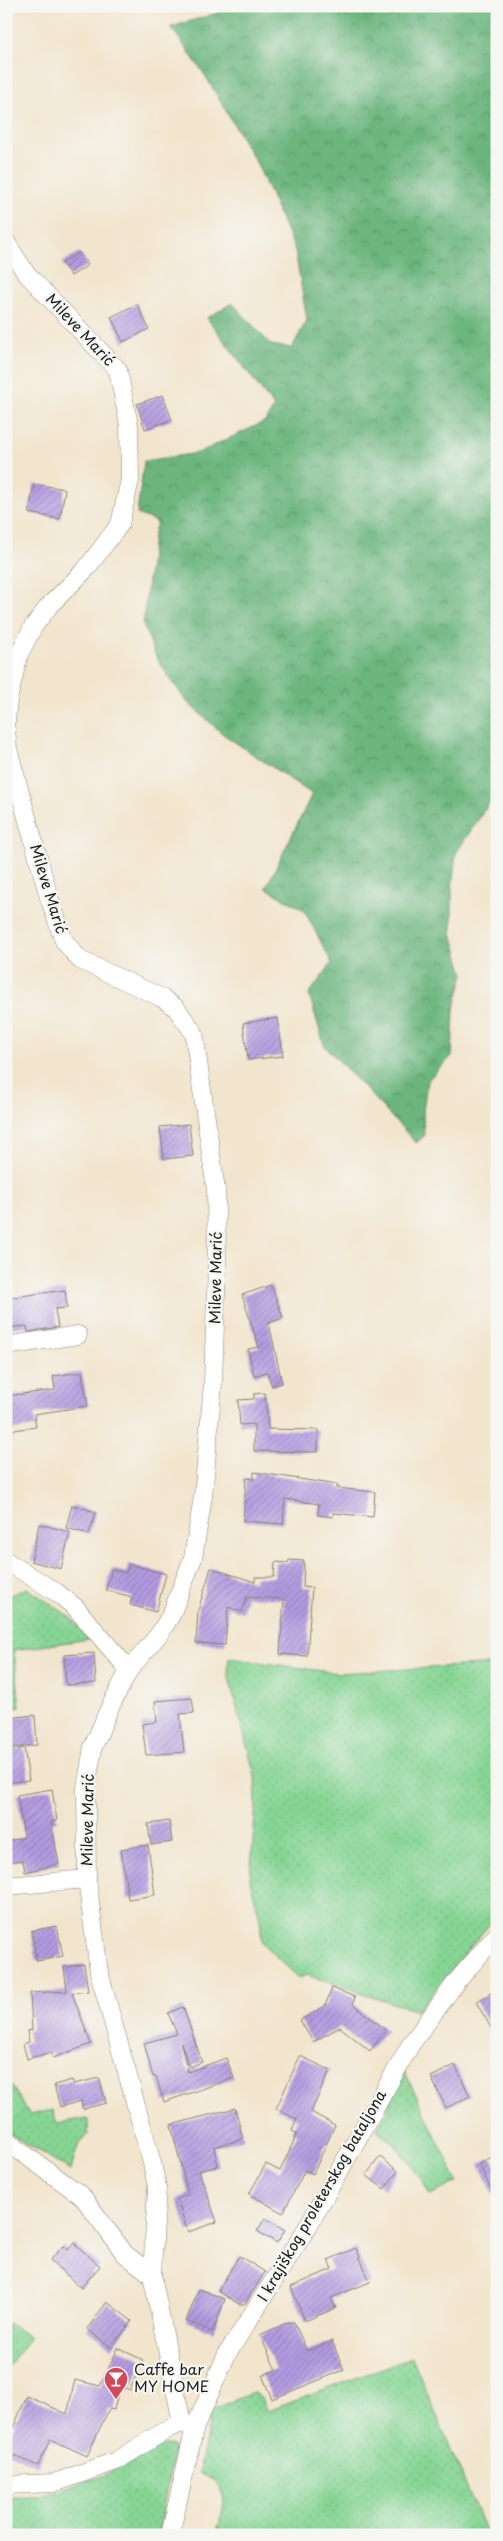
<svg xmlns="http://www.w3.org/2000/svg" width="503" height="2541" font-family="'Playpen Sans',sans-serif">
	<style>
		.grass { fill: url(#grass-dots); stroke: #517858 }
		.forest { fill: url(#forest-crowns); stroke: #44694d }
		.building { fill: url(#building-hatch) }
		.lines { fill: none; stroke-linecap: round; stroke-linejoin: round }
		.street-casing { stroke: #878075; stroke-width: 19 }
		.street { stroke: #fff; stroke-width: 18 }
		.labels { text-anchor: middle; stroke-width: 4.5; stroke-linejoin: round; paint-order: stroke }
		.street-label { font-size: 15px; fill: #1c1c1c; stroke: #f6f6f2 }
		.poi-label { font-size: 15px; fill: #1c1c1c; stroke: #f6f6f2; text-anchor: start }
	</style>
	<defs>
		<pattern id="grass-dots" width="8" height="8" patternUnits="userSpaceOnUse" patternTransform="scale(1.25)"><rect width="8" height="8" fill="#86d594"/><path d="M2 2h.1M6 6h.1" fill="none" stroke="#73b67f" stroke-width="1.8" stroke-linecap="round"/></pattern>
		<pattern id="forest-crowns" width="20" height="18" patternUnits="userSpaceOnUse" patternTransform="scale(1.25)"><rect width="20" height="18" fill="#6cb67e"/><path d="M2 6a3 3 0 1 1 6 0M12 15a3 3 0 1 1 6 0" fill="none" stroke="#589366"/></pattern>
		<pattern id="building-hatch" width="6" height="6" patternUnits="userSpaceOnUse" patternTransform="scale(1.25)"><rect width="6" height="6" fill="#b49be2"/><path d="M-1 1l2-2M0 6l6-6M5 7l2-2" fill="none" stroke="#927eb6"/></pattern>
	</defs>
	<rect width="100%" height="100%" fill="#f6f6f2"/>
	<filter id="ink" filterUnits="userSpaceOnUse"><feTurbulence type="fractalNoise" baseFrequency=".02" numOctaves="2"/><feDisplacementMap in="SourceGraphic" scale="10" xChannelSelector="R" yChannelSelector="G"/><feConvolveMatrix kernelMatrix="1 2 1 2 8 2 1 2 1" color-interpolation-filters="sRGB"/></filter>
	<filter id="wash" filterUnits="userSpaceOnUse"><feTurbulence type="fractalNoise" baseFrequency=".0096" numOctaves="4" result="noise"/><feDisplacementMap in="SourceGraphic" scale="20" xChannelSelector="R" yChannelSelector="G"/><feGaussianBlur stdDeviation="1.12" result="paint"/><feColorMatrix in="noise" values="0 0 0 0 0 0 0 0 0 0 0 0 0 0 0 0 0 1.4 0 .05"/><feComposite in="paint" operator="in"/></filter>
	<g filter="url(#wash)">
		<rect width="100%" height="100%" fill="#f2e5ce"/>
		<g class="grass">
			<polygon points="27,1588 70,1617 90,1639 14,1650 20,1707 6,1709 6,1597"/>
			<polygon points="229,1658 337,1673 497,1664 497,1915 417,2011 307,1975 299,1978 262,1943 260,1919 250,1880 256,1802 255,1776 228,1674"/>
			<path d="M405,2072L458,2182L430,2195C418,2171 398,2145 377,2130Z"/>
			<polygon points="6,2077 30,2115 52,2110 57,2123 88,2118 88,2135 79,2142 71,2170 6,2132"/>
			<polygon points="6,2322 30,2337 7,2368 6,2367"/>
			<path d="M412,2357L487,2535H216C224,2505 234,2487 199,2473L212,2410L254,2392L261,2397L268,2411Z"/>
			<polygon points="170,2445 174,2449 158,2535 6,2535 6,2497 36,2497 100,2477 162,2446"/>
		</g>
		<polygon class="forest" points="240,6 497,6 497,791 456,853 452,889 452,934 464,974 454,1010 452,1056 427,1081 423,1112 424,1136 416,1143 324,1045 309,994 332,963 304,910 266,888 312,794 223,734 186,701 157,659 143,624 153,536 157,522 137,514 144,461 198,453 266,421 274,407 207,318 232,303 271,345 292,348 307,320 295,250 258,166 205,75 171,27"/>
		<g id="blocks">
			<g class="building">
				<polygon points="79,252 88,265 71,276 62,263"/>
				<polygon points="137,304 149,329 123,342 111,317"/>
				<polygon points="163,395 172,420 145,429 137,404"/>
				<polygon points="34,484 65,489 60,519 29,513"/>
				<polygon points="278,1018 283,1056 248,1060 243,1023"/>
				<polygon points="189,1124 193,1156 164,1159 160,1127"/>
				<polygon points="271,1285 283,1318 269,1323 282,1383 272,1386 267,1372 254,1376 248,1349 259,1347 242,1295"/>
				<polygon points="65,1290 67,1308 55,1309 58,1327 28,1332 27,1326 6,1328 6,1298"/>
				<polygon points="82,1372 88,1406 34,1414 36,1427 6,1431 6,1396 55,1390 53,1376"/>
				<polygon points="265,1393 268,1429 318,1430 318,1452 254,1451 254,1424 240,1425 238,1400 254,1399 254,1394"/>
				<polygon points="254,1472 338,1485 337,1488 375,1492 373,1517 333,1513 333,1517 318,1515 319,1504 285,1499 283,1524 243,1521 246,1478 254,1479"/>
				<polygon points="72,1505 96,1512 89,1534 66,1528"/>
				<polygon points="39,1524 70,1532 61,1569 31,1561"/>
				<polygon points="289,1560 304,1561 303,1587 312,1588 307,1656 280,1654 284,1599 247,1597 242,1612 228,1607 225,1645 196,1643 198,1611 211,1568 255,1582 255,1577 274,1577 275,1562 288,1563"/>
				<polygon points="129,1564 166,1574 156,1612 130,1605 132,1597 106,1590 112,1569 126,1573"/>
				<polygon points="94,1653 96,1683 66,1685 64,1655"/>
				<polygon points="192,1698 194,1713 180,1714 184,1752 146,1755 142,1724 157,1722 155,1701"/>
				<polygon points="35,1715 37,1745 10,1748 7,1718"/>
				<polygon points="24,1748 29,1780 6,1783 6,1751"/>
				<polygon points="52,1789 57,1821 51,1822 59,1864 25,1872 23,1860 6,1862 6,1842 24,1837 17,1795"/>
				<polygon points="169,1821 172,1842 151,1845 148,1824"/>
				<polygon points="148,1845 155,1895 128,1899 121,1849"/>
				<polygon points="57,1926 63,1956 37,1961 31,1931"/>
				<polygon points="84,1964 88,1991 72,1993 91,2044 53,2058 51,2052 27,2059 23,2044 29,2042 27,2031 32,2030 30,1993 67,1991 64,1967"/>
				<polygon points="332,1988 355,1997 353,2004 386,2030 370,2051 340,2027 313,2042 300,2020 325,2006"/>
				<polygon points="497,1989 497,2038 476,2002"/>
				<polygon points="183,2007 202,2062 190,2067 181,2043 188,2072 226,2058 234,2078 164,2102 156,2076 153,2077 144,2043 177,2034 168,2013"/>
				<polygon points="300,2056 330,2070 311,2112 335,2125 313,2174 305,2170 283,2213 249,2194 266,2164 280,2171 297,2134 292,2131 297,2119 276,2109"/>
				<polygon points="455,2065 470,2096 446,2108 431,2077"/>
				<polygon points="99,2078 106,2103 83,2109 81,2101 60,2107 54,2085 72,2080 74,2084"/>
				<polygon points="235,2108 243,2139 214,2147 218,2166 199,2171 217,2222 188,2232 177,2199 188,2194 171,2125"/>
				<polygon points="380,2157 398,2171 384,2189 366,2175"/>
				<polygon points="492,2157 497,2167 497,2202 479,2164"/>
				<polygon points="265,2218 285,2230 277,2243 257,2231"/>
				<polygon points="74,2243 100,2266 81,2288 50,2260 63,2246 68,2250"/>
				<polygon points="356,2248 370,2282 331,2298 336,2308 305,2321 291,2287 332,2269 328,2260"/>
				<polygon points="239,2256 265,2272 245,2304 239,2304 218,2291"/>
				<polygon points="199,2289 225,2299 213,2332 186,2321"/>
				<polygon points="107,2302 132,2321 112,2348 87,2329"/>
				<polygon points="288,2322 294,2322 307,2351 332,2341 344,2370 272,2399 262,2375 276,2370 260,2335"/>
				<polygon points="118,2348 143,2360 130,2390 120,2385 114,2410 109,2409 87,2456 50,2439 38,2466 6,2452 6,2434 10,2435 27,2396 67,2414 75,2380 100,2386"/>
			</g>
		</g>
	</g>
	<g filter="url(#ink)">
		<use href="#blocks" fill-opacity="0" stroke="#878075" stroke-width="1"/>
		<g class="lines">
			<defs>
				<g id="street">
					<polyline points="6,242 25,272 118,370 129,425 130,480 120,524 86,569 49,606 33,627 19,654 8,700 6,721"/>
					<polyline points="6,730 8,749 49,897 64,941 80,960 162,998 176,1008 194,1033 216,1190 217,1265 213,1383 203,1497 193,1558 171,1615 160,1633 129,1670 109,1709 93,1747 86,1788 87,1879 99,1972 152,2163 157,2187 152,2275 182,2423"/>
					<polyline points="6,1346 78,1335"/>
					<polyline points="6,1561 56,1592 75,1607 129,1670"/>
					<polyline points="6,1886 87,1879"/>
					<polyline points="6,2141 82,2196 125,2254 152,2275"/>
					<polyline points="6,2485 54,2483 116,2461 171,2427 182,2423 193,2427"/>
					<polyline points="170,2535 195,2427 227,2354 307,2228 411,2044 457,1981 497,1935"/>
				</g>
			</defs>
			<use href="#street" class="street-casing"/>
			<use href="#street" class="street"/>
		</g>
	</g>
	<defs>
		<symbol id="bar-pin" viewBox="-11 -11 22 30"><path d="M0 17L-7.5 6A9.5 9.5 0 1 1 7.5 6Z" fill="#d1495b" stroke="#f6f6f2"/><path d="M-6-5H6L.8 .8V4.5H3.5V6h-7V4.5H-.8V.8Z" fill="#fff"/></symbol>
	</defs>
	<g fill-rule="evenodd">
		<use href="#bar-pin" x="102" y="2365" width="28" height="38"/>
	</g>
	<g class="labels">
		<g class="street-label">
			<text transform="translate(80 330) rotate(47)" y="5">Mileve Marić</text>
			<text transform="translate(48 889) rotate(73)" y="5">Mileve Marić</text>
			<text transform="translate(216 1278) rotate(-89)" y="5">Mileve Marić</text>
			<text transform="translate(88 1820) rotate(-89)" y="5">Mileve Marić</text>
			<text transform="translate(322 2196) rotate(-60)" y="5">I krajiškog proleterskog bataljona</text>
		</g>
		<g class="poi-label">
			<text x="134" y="2375">Caffe bar<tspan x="134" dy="17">MY HOME</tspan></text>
		</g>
	</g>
	<rect width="503" height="2541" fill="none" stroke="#f6f6f2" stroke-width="25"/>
</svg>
